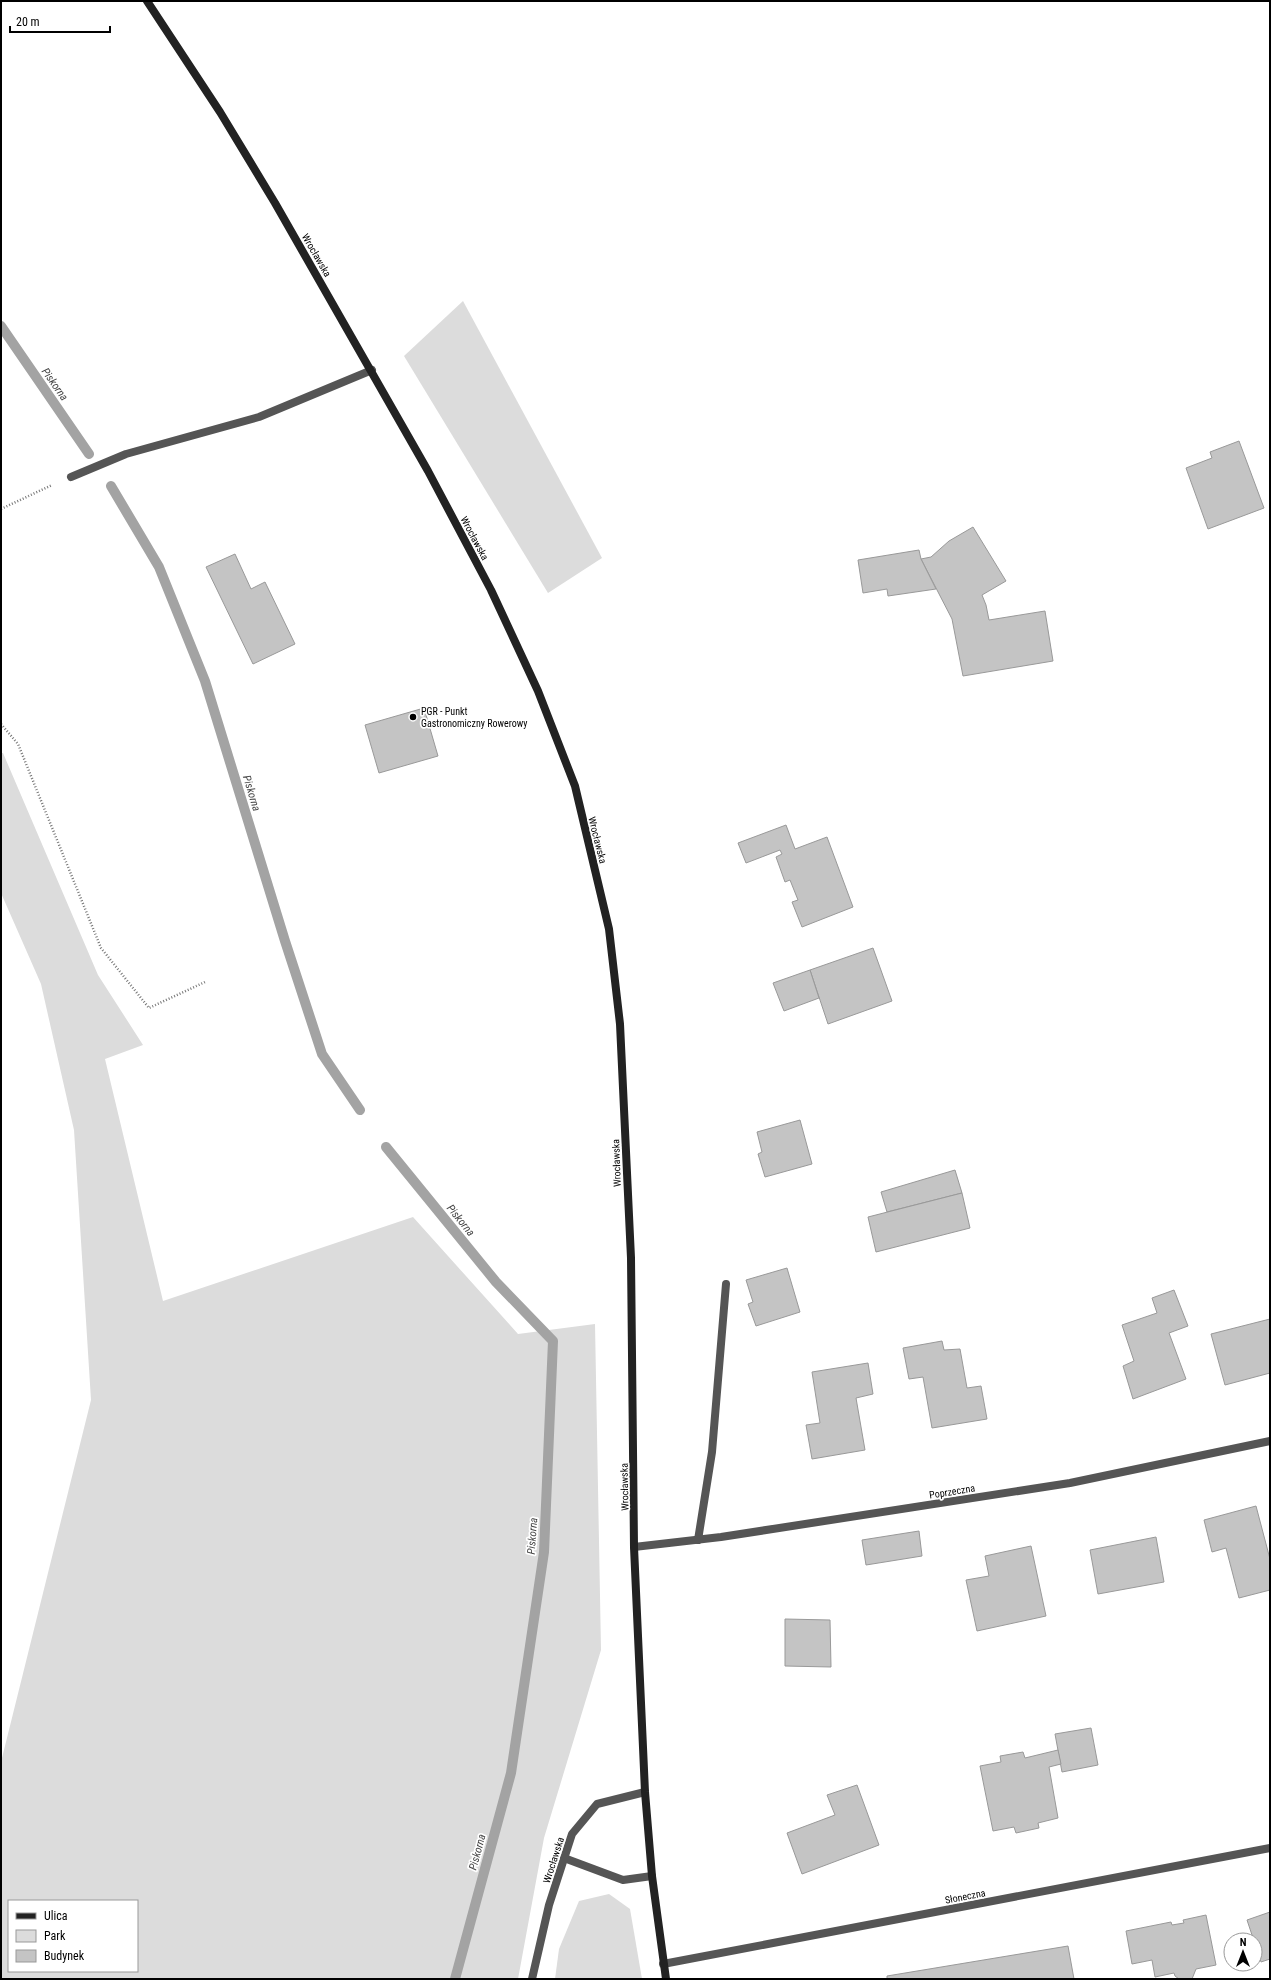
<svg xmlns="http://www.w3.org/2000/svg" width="1271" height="1980" font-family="'Roboto Condensed',sans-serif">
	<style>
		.green { fill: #dcdcdc; fill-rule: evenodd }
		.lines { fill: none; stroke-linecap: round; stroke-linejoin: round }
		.stream { stroke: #a3a3a3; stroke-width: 10 }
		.building { fill: #c4c4c4; stroke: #999 }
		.path { stroke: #777; stroke-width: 2.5; stroke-dasharray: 1 2; stroke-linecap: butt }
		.lane { stroke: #555; stroke-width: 8 }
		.street { stroke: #555; stroke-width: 8 }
		.secondary { stroke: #222; stroke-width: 8 }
		.poi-dot { fill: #000; stroke: #fff; stroke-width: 1.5 }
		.labels { text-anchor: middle; stroke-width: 3.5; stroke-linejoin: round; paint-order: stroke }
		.street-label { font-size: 10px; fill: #000; stroke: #fff }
		.poi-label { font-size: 10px; fill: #000; stroke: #fff; text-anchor: start }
		.water-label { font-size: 11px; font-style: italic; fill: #444; stroke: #fff }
	</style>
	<rect width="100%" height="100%" fill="#fff"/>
	<g class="green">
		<polygon points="463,301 602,558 548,593 404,356"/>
		<path d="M1,753H3L98,975L143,1045L105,1059L163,1301L413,1217L518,1334L595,1324L601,1650L544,1838L518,1979H1V1762L91,1400L74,1130L41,984L1,893ZM9,1901H137V1971H9Z"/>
		<polygon points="609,1894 630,1909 642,1979 555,1979 559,1949 579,1901"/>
	</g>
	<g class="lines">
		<g class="stream">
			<polyline points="1,326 89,454"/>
			<polyline points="111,486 159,567 205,681 285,941 322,1054 360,1110"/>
			<polyline points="386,1147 496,1282 553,1341 544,1552 511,1773 455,1979"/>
		</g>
	</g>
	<g class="building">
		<polygon points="1239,441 1264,508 1208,529 1186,468 1212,458 1210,452"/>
		<polygon points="973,527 1006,581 982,595 986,605 989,620 1045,611 1053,661 963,676 952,619 921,559 931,557 949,541"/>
		<polygon points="919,550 921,559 936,589 888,596 887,589 863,593 858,560"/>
		<polygon points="235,554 251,589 265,582 295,644 253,664 206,567"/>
		<polygon points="424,708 438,756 379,773 365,725"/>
		<polygon points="786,825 795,849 827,837 853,907 802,927 792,902 798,900 790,880 785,882 776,857 782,854 780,850 746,863 738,843"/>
		<polygon points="873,948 892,1001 828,1024 810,970"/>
		<polygon points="810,970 819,998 784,1011 773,983"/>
		<polygon points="800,1120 812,1164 765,1177 758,1154 762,1152 757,1132"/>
		<polygon points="955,1170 962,1193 887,1212 881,1192"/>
		<polygon points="962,1193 970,1228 876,1252 868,1217"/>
		<polygon points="787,1268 800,1312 756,1326 748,1304 753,1302 746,1280"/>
		<polygon points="1174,1290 1188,1326 1169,1333 1186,1379 1133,1399 1123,1366 1134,1361 1122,1325 1157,1313 1152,1298"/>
		<polygon points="1270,1319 1270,1373 1225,1385 1211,1334"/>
		<polygon points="942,1341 944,1350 960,1349 967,1388 981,1386 987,1419 932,1428 923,1377 909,1379 903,1348"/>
		<polygon points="868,1363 873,1394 856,1398 865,1450 812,1459 806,1425 820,1423 812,1372"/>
		<polygon points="1256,1506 1270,1559 1270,1590 1239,1598 1226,1548 1212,1552 1204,1520"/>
		<polygon points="919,1531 922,1556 866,1565 862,1540"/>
		<polygon points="1156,1537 1164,1582 1098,1594 1090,1550"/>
		<polygon points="1031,1546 1046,1616 977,1631 966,1580 989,1576 985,1556"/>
		<polygon points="785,1619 830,1620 831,1667 785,1666"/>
		<polygon points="1091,1728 1098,1765 1062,1772 1055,1734"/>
		<polygon points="1058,1750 1061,1764 1049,1767 1058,1818 1038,1823 1039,1828 1016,1833 1014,1827 993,1831 980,1766 1001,1762 1000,1756 1023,1752 1025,1758"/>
		<polygon points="857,1785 879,1845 802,1874 787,1833 835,1815 827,1795"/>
		<polygon points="1270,1912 1270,1959 1261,1962 1247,1920"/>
		<polygon points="1206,1915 1216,1965 1196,1969 1192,1979 1179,1979 1175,1976 1174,1973 1155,1977 1152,1960 1132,1964 1126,1931 1171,1922 1172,1925 1184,1923 1183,1920"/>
		<polygon points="1068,1946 1074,1979 887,1979 887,1976"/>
	</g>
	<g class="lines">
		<g class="path">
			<polyline points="1,509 52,485"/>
			<polyline points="1,724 18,744 101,948 149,1008 205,982"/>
		</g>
		<g class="lane">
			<polyline points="71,477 126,454 259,417 372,370"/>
			<polyline points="698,1540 712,1452 726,1284"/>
			<polyline points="564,1858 623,1880 652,1876"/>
			<polyline points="532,1979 549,1905 572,1834 597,1804 645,1792"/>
		</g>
		<g class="street">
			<polyline points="634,1547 721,1537 1070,1483 1270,1441"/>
			<polyline points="663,1964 1270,1848"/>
		</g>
		<polyline class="secondary" points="147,1 220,112 275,203 428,471 491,590 538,691 575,786 609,929 620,1024 631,1258 634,1547 645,1792 652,1876 666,1979"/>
	</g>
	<circle class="poi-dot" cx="413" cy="717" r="4"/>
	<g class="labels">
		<g class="street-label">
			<text transform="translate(317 255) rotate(60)" y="4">Wrocławska</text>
			<text transform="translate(475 538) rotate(62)" y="4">Wrocławska</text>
			<text transform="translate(598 840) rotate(76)" y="4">Wrocławska</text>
			<text transform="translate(616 1163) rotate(-92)" y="4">Wrocławska</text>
			<text transform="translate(624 1487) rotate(-91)" y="4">Wrocławska</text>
			<text transform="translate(952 1491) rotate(-9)" y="4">Poprzeczna</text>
			<text transform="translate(553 1860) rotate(-72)" y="4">Wrocławska</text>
			<text transform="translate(965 1896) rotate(-11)" y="4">Słoneczna</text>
		</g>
		<g class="poi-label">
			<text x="421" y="715">PGR - Punkt<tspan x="421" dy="12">Gastronomiczny Rowerowy</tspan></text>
		</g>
		<g class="water-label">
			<text transform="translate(55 384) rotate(55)" y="4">Piskorna</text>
			<text transform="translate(252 793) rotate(73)" y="4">Piskorna</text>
			<text transform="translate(461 1220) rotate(51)" y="4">Piskorna</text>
			<text transform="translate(532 1536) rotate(-86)" y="4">Piskorna</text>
			<text transform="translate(477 1852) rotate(-75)" y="4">Piskorna</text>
		</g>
	</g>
	<rect width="1271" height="1980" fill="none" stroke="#000000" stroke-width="4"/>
	<rect x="8" y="1900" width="130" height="72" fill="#ffffff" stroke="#999999"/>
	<rect x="16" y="1913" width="20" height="6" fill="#222222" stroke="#999999"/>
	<text x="44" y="1920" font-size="12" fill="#000000">Ulica</text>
	<rect x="16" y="1930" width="20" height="12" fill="#dcdcdc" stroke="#999999"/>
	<text x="44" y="1940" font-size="12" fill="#000000">Park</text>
	<rect x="16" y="1950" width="20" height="12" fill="#c4c4c4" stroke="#999999"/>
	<text x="44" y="1960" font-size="12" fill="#000000">Budynek</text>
	<g transform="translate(1243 1952)"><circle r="19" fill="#ffffff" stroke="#999999"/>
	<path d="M0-3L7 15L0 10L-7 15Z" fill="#000000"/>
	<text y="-6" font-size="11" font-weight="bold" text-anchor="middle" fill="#000000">N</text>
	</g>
	<path d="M10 26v6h100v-6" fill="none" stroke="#000000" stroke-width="2"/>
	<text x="16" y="26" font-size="12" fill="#000000" stroke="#ffffff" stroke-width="3" paint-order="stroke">20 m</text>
</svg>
